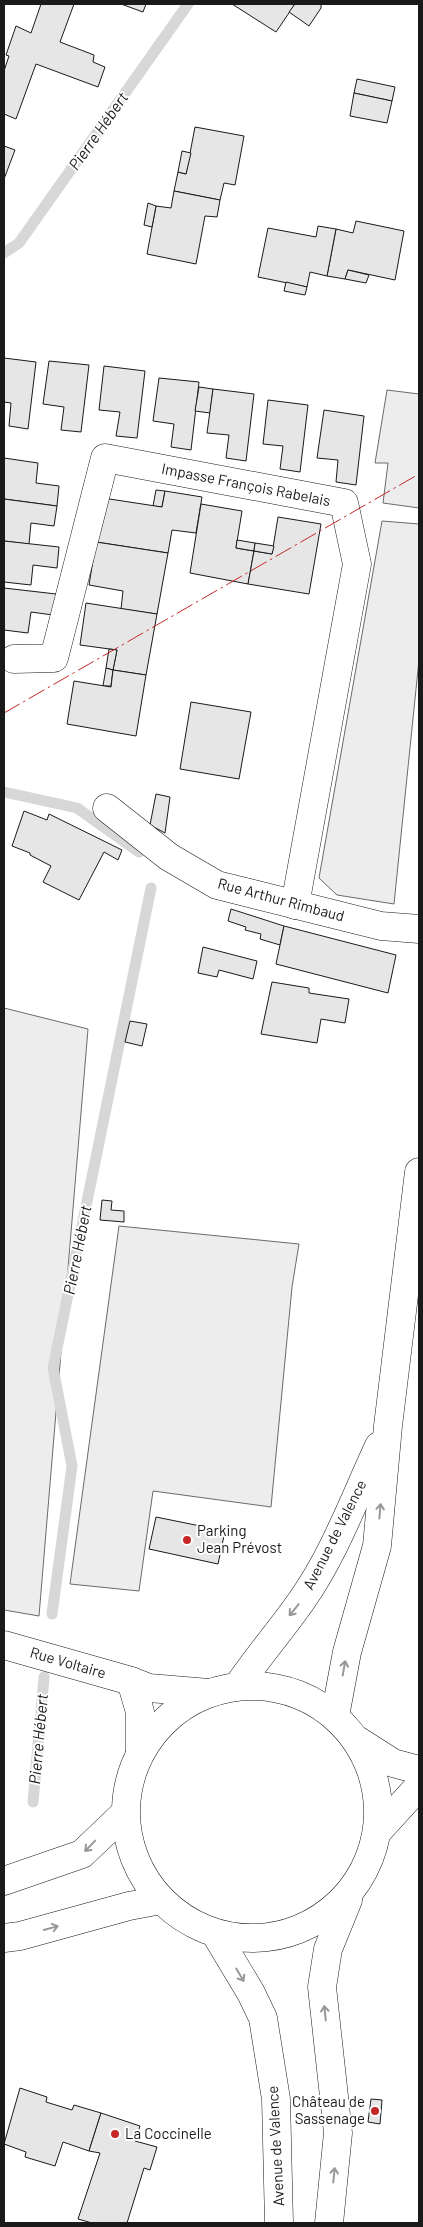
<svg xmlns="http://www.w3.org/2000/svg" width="423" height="2227" font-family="Barlow,sans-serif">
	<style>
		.built { fill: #ededed; stroke: #6a6a6a }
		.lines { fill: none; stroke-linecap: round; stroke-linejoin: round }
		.stream { stroke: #d7d7d7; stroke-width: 11 }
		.building { fill: #e6e6e6; stroke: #1a1a1a }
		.street-casing { stroke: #1a1a1a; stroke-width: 29 }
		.secondary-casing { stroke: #1a1a1a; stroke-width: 29 }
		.street { stroke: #fff; stroke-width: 28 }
		.secondary { stroke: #fff; stroke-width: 28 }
		.power { stroke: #c62828; stroke-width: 1; stroke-dasharray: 18 4 2.5 4; stroke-linecap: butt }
		.oneway { stroke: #989898 }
		.poi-dot { fill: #c62828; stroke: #fff; stroke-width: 2 }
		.labels { text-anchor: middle; stroke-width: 4; stroke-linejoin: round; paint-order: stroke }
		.street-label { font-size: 15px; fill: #1a1a1a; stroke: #fff }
		.poi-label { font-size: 15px; fill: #1a1a1a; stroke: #fff; text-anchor: start }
		.water-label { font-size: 16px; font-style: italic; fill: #1a1a1a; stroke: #fff }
	</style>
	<rect width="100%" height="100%" fill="#fff"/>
	<g class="built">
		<polygon points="387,390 419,394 419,508 383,503 388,463 375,463"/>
		<polygon points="382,521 419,524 419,660 394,904 337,895 319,878"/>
		<polygon points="4,1008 88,1029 39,1616 4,1610"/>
		<polygon points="119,1226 299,1244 292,1287 271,1507 153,1491 139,1591 70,1584"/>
	</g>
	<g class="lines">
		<g class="stream">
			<polyline points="4,253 19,243 188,4"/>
			<polyline points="4,792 77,808 139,852"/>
			<polyline points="52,1614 72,1466 53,1368 151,888"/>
			<polyline points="33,1802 44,1677"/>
		</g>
	</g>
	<g class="building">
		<polygon points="41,4 74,4 60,42 94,55 93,62 105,67 98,87 36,64 16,119 4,114 4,71 9,56 6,55 16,26 31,33"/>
		<polygon points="121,4 146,4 143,12"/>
		<polygon points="232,4 295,4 276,32"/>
		<polygon points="295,4 321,4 321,8 309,26 289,12"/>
		<polygon points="357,79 395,87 392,101 354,93"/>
		<polygon points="354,93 392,101 387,123 350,116"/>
		<polygon points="195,127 244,136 235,185 224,183 220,200 174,191 178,172 186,174"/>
		<polygon points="4,146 15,150 4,179"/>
		<polygon points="182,151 191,153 186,174 178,172"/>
		<polygon points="174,191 220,200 217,217 205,216 196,264 147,254 156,206 171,208"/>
		<polygon points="148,203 156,206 152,227 144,225"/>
		<polygon points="356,221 404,231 395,280 348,270 345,279 327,276 336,229 353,233"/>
		<polygon points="318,226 336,229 327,276 310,272 307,287 258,277 268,228 316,237"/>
		<polygon points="348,270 369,275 366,283 345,279"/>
		<polygon points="286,282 307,287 305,295 284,291"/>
		<polygon points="4,358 36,362 28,429 9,426 11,403 4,402"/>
		<polygon points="49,361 89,365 81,432 61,430 64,407 43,404"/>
		<polygon points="104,366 145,371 137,438 116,436 120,412 99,410"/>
		<polygon points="159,378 199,382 191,450 171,447 174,424 153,421"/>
		<polygon points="199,387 213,389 210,413 195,411"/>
		<polygon points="213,389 254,394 246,461 226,458 229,435 207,433"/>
		<polygon points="268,400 308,405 300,472 280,469 283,446 263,444"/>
		<polygon points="324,410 364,416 356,485 336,482 338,460 317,458"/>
		<polygon points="4,458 38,463 36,483 59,486 57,506 4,499"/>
		<polygon points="156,490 165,491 162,507 153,506"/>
		<polygon points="165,491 202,497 196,533 172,530 168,553 96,542 103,498 162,507"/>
		<polygon points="4,499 57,506 54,526 31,523 29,544 4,541"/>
		<polygon points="201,504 242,511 236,548 254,551 248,584 190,573"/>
		<polygon points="278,517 321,524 309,594 248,584 254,551 272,554"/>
		<polygon points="237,540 255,543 254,551 236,548"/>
		<polygon points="4,541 59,547 57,568 33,565 31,585 4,582"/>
		<polygon points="96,542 168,553 157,614 121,609 123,591 89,585"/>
		<polygon points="255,543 274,546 272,554 254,551"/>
		<polygon points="4,588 56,594 53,615 31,612 28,633 4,630"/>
		<polygon points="86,603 157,614 146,675 113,670 117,650 80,645"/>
		<polygon points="109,649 117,650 113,670 106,668"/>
		<polygon points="106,668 113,670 111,686 103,686"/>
		<polygon points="113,670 146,675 136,736 67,724 74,681 111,687"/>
		<polygon points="191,702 251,712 239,779 180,769"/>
		<polygon points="156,794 170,797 165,833 150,825"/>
		<polygon points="24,811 47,820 49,814 122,850 118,860 104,852 79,900 43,882 51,866 30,855 30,853 12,846"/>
		<polygon points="231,909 284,926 280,945 260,939 261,934 245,930 246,927 228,921"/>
		<polygon points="284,926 396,955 388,993 276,964"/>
		<polygon points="203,947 257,961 253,979 219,970 217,977 198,973"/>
		<polygon points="272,982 309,988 309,993 349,999 345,1023 321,1019 317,1043 261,1034"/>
		<polygon points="130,1021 147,1024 142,1046 125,1042"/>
		<polygon points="102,1200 112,1201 111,1210 124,1211 124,1222 100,1220"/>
		<polygon points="156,1517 225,1531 218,1564 149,1549"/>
		<polygon points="20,2088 47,2097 46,2102 72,2110 74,2105 101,2113 89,2151 63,2142 55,2166 25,2157 26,2152 4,2144"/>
		<polygon points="371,2099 382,2100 380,2124 368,2122"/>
		<polygon points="101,2113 140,2126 135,2141 157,2147 150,2170 144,2168 127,2223 92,2223 78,2219 100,2153 89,2151"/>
	</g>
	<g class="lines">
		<defs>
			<g id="street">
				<polyline points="14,659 54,658 105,458 344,503 357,564 295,905"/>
				<polyline points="107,808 169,857 217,885 381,926 419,929"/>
				<polyline points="4,1645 131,1681 149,1688 209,1693"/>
				<polyline points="131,1681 140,1712 140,1752"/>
				<polyline points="357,1740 393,1763 419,1770"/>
				<polyline points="378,1831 419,1786"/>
			</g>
			<g id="secondary">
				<circle cx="252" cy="1812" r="126"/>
				<path d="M238,1686C258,1656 282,1629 302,1600C335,1553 355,1497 379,1446"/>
				<polyline points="335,1716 347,1652 377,1546 388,1426 419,1172"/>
				<polyline points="4,1881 82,1854 125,1813"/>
				<polyline points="215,1933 251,1993 263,2018 276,2099 279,2223"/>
				<polyline points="4,1938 20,1936 129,1906 161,1900"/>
				<polyline points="329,2223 338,2133 322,1987 328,1949 348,1900"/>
			</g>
		</defs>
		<use href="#street" class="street-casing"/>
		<use href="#secondary" class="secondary-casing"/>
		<use href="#street" class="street"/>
		<use href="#secondary" class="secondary"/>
		<polyline class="power" points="4,713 419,474"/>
	</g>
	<defs><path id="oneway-shaft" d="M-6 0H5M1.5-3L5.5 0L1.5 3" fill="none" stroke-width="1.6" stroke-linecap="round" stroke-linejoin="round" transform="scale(1.25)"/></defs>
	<g class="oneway">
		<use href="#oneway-shaft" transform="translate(380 1511) rotate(-85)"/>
		<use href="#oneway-shaft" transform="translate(294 1610) rotate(129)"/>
		<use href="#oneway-shaft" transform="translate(344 1668) rotate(-80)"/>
		<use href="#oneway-shaft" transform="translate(90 1846) rotate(134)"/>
		<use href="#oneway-shaft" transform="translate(51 1928) rotate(-15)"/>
		<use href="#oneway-shaft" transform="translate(240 1975) rotate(59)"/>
		<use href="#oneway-shaft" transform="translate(325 2013) rotate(-96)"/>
		<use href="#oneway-shaft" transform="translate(334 2175) rotate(-84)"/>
	</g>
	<g class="poi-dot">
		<circle cx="187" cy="1540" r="5"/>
		<circle cx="375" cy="2111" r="5"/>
		<circle cx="115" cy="2134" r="5"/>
	</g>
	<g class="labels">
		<g class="street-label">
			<text transform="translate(246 485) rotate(11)" y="5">Impasse François Rabelais</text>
			<text transform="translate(281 900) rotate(15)" y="5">Rue Arthur Rimbaud</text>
			<text transform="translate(335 1535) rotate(-63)" y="5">Avenue de Valence</text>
			<text transform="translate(68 1663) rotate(16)" y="5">Rue Voltaire</text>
			<text transform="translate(276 2146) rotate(-93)" y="5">Avenue de Valence</text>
		</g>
		<g class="poi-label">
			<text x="197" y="1536">Parking<tspan x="197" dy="17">Jean Prévost</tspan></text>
			<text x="365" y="2107" text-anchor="end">Château de<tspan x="365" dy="17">Sassenage</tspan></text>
			<text x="125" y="2139">La Coccinelle</text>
		</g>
		<g class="water-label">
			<text transform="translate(98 131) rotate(-55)" y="6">Pierre Hébert</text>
			<text transform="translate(77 1250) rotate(-79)" y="6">Pierre Hébert</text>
			<text transform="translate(38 1739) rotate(-85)" y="6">Pierre Hébert</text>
		</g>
	</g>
	<rect width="423" height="2227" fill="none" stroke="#1a1a1a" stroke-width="10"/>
</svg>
